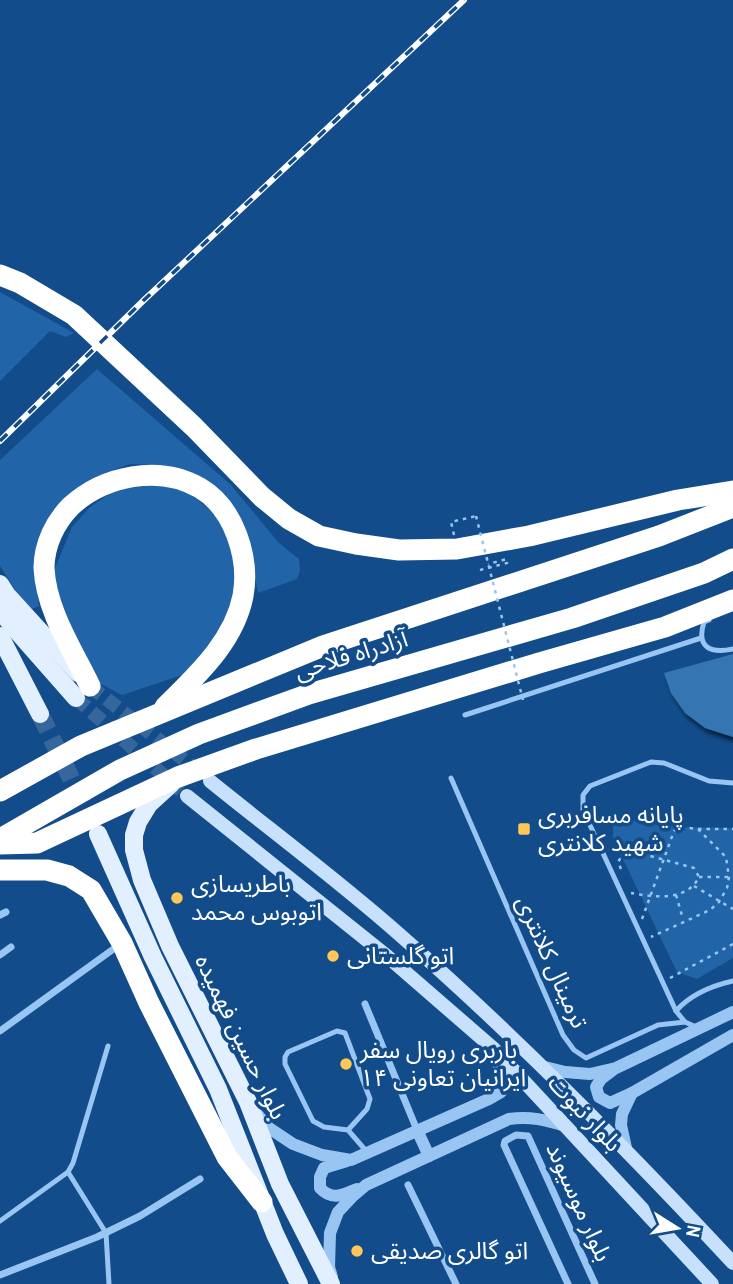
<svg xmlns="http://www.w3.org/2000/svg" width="733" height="1284" font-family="'Archivo Narrow','Noto Sans Arabic',sans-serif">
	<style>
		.green { fill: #2164a8 }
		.building { fill: #3574b2; filter: url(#shadow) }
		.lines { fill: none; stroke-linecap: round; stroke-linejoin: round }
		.secondary-tunnel { stroke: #36679c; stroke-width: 14; stroke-dasharray: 14 7; stroke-linecap: butt }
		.primary-tunnel { stroke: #36679c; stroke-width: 18; stroke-dasharray: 18 9; stroke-linecap: butt }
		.path { stroke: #98c5f1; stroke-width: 2.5; stroke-dasharray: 3.5 5; stroke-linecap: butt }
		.service { stroke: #98c5f1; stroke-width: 5 }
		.minor { stroke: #98c5f1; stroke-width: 7 }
		.tertiary { stroke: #98c5f1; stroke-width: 12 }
		.secondary { stroke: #c7e0fc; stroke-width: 14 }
		.primary { stroke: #e2efff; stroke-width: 18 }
		.motorway { stroke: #fff; stroke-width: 21 }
		.rail-casing { stroke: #fff; stroke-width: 6 }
		.rail { stroke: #124c8a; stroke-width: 3.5; stroke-dasharray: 10; stroke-linecap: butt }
		.path-bridge { stroke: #98c5f1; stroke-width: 2.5; stroke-dasharray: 3.5 5; stroke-linecap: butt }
		.poi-dot { fill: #ffc758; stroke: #124c8a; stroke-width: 2.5 }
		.labels { text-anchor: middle; stroke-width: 7; stroke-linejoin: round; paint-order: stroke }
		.street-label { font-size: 24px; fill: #fff; stroke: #124c8a }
		.poi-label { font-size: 24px; fill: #fff; stroke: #124c8a; text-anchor: start }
	</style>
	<defs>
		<filter id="shadow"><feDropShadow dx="3" dy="5" stdDeviation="2" flood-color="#0009"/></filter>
	</defs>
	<rect width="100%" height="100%" fill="#124c8a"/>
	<g class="green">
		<polygon points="0,292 74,333 66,337 50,331 0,381"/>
		<polygon points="97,369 231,485 279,543 299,559 300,571 297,579 258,593 248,539 190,473 152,465 130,464 103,474 78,491 41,539 35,579 39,606 32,609 19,596 0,566 0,460"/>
		<polygon points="166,484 190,493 215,515 233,548 239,580 222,632 182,675 122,695 99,683 51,587 55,568 72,527 89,508 117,488"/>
		<polygon points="622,819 682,827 733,828 733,958 697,979 677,972 613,838 613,825 615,821"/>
	</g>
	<polygon class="building" points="733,654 733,737 705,728 685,713 671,693 664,673"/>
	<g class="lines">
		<g class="secondary-tunnel">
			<polyline points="90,686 201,773"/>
			<polyline points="76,698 187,796"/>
		</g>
		<polyline class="primary-tunnel" points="40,714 95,828"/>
		<g class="path">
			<polyline points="454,535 451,522 476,516"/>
			<polyline points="480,570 507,563 507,559 488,564"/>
			<polyline points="698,829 733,829"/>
			<path d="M621,869L618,862L620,859L643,854L694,868L699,877C687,902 653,897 631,893"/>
			<polyline points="699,877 733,877"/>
			<polyline points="694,886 733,909"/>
			<polyline points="676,895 683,919"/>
			<polyline points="642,919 674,831 680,827 698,829 726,857 729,877 727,888 719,902 710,910 651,937"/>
			<polyline points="670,978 733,944"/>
		</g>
		<g class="service">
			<path d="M709,620L704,622C696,647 710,654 733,649"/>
			<polyline points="465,715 701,638"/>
			<polyline points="451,778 563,1035 574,1050 586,1058 658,1025 685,1022"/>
			<path d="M676,1011C691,994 711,986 733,981"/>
			<polyline points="696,1027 685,1022 676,1011 583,810 583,795 590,786 651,762 664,763 709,781 733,783"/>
			<polyline points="348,1130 367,1109 370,1099 345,1033 337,1031 288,1052 285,1057 285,1064 313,1121 324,1127 348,1130 367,1152"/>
			<polyline points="68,1172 106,1233 109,1284"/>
			<polyline points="0,1221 68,1172 73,1163 108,1046"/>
		</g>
		<g class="minor">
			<polyline points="0,915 6,912"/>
			<polyline points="0,955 11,947"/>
			<polyline points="365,1004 417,1130"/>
			<polyline points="0,1031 119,945"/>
			<polyline points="408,1185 456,1284"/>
			<polyline points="0,1275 97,1237 140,1216 200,1179"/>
			<polyline points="568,1284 504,1145 505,1141 516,1135 528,1136 595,1284"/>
		</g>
		<g class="tertiary">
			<polyline points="541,1066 565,1072 590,1074 616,1068 733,1012"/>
			<polyline points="613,1070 601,1079 596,1087 599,1097 610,1103 632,1093"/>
			<polyline points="256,1113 269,1128 293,1144 322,1155 351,1160 489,1099 501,1092 503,1079 494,1050"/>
			<polyline points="417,1130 429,1156"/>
			<polyline points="626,1148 621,1125 622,1114 632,1093 733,1035"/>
			<path d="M347,1161L324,1168L320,1177V1188C332,1201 343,1195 357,1189"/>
			<path d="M332,1277L329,1267L330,1233L338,1212L353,1196L366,1185L509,1119C530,1116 546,1120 565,1126"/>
		</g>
		<g class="secondary">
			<path d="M210,781C273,832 339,881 400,935C518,1038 627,1149 733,1263"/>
			<polyline points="187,796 388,957 494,1049 712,1284"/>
		</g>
		<g class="primary">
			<polyline points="0,584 7,595 78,673"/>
			<polyline points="0,609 10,623 76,698"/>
			<polyline points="0,636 40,714"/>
			<polyline points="171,784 149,804 138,822 134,835 134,850 142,880 170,946 248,1102 280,1184 331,1284"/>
			<polyline points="98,834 153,957 218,1089 275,1234 299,1284"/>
		</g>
		<g class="motorway">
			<polyline points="0,275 20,283 74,315 194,427 262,497 289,519 319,536 356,544 399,550 457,549 529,536 678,500 733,491"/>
			<path d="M90,686C72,649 46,610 44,568C44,545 55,522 71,506C104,476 159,464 200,488C234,508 250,558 243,596C234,642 196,676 165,707"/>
			<polyline points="0,791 81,746 323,646 659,536 733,507"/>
			<polyline points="0,839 120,770 199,734 309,694 572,618 704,573 733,559"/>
			<polyline points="0,844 37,843 178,777 256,749 539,663 665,627 733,600"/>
			<polyline points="0,870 47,870 69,876 91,890 122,943 149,1003 227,1157 262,1202"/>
		</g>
		<defs>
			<polyline id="rail" points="0,441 144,300 464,0"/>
		</defs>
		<use href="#rail" class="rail-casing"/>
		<use href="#rail" class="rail"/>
		<polyline class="path-bridge" points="476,516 523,700"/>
	</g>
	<g class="poi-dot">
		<rect x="517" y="822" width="14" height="14" rx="3.5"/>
		<circle cx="177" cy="898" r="7"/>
		<circle cx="333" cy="956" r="7"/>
		<circle cx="346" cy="1064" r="7"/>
		<circle cx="357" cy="1251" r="7"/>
	</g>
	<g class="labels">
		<g class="street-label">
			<text transform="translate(351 655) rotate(-17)" y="8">آزادراه فلاحی</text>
			<text transform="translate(552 962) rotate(66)" y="8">ترمینال کلانتری</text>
			<text transform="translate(241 1037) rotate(64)" y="8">بلوار حسین فهمیده</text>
			<text transform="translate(585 1113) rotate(47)" y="8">بلوار نبوت</text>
			<text transform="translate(579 1202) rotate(66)" y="8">بلوار موسیوند</text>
		</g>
		<g class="poi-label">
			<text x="538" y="823">پایانه مسافربری<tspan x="538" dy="28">شهید کلانتری</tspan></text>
			<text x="191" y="892">باطریسازی<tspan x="191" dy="28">اتوبوس محمد</tspan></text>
			<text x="347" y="964">اتو گلستانی</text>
			<text x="360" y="1058">باربری رویال سفر<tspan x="360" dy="28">ایرانیان تعاونی ۱۴</tspan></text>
			<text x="371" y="1259">اتو گالری صدیقی</text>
		</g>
	</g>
	<g transform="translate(677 1228) rotate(101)" stroke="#124c8a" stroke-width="5" paint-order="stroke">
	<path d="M0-5L12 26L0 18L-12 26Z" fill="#ffffff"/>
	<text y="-10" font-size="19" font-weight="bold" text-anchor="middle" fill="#ffffff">N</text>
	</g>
</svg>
